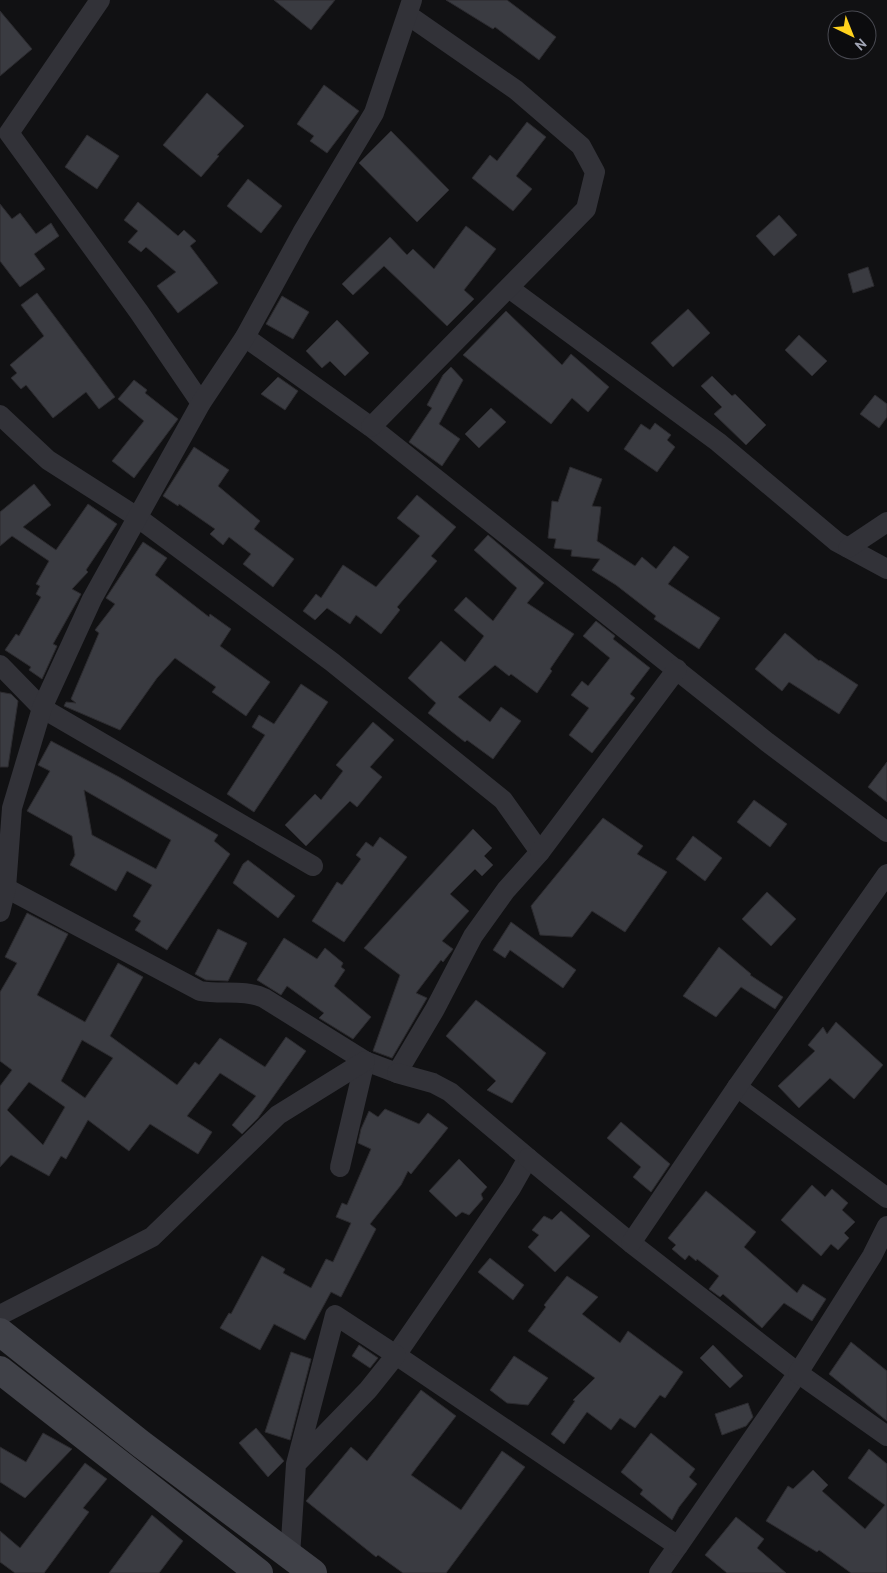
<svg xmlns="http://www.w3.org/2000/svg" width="887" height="1573" font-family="Cabin,sans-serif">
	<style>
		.building { fill: #3a3b41; stroke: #2c2b2f; fill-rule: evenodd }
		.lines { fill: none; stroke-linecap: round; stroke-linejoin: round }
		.street { stroke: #323238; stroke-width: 20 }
		.secondary { stroke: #404148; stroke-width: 28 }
	</style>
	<rect width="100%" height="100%" fill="#111113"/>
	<g class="building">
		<polygon points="274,0 335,0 311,30"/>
		<polygon points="446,0 507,0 556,37 539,60 495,27 493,29"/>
		<polygon points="0,11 32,49 0,76"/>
		<polygon points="324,85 359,111 327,153 310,141 314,136 297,124"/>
		<polygon points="207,93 244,126 217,155 219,156 201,177 163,145"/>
		<polygon points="527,122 546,137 516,176 532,189 513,211 472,178 490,155 497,161"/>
		<polygon points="391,131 449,190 417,222 359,163"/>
		<polygon points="87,135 119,156 97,189 65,167"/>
		<polygon points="248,179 282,206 261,233 227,206"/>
		<polygon points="138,202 178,236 184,230 196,241 190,246 218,283 178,313 157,286 176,272 146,247 141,252 128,242 138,231 124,220"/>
		<polygon points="0,204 12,219 20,213 36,234 51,223 59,236 34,254 45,269 20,287 0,261"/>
		<polygon points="779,215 797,235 774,256 756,236"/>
		<polygon points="466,226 496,249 464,290 474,299 447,326 384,266 353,295 342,284 390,237 407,255 413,249 434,269"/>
		<polygon points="868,267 874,286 853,293 848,274"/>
		<polygon points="37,293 115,397 99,409 86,392 53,418 26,385 21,389 11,378 17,373 10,365 44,336 21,305"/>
		<polygon points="282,296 309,312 293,339 266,324"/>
		<polygon points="688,309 710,333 673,367 651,343"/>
		<polygon points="506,311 562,365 571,354 609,387 588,412 572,398 551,424 463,355"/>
		<polygon points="337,320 369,353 345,376 330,361 322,368 306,351"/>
		<polygon points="799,335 827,361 812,376 785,350"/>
		<polygon points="451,367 463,380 439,424 460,439 442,466 409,442 432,408 427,405 443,375"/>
		<polygon points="712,376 732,396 735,394 766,425 746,445 714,414 722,407 701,386"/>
		<polygon points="278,377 298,391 285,410 261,394"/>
		<polygon points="134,380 147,390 145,393 178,419 134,478 112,461 144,421 118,399"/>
		<polygon points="875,395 887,404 887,417 879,428 860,414"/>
		<polygon points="491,408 506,422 479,448 465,434"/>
		<polygon points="655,423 671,435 667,440 675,447 657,472 624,449 641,424 650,430"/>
		<polygon points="194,447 229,470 218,486 260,521 254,529 294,559 273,587 243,564 251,554 229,537 223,545 210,534 215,529 179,504 178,506 163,496"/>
		<polygon points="570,467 602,479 592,506 601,507 597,541 635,566 642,557 656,569 674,546 689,557 668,584 720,618 699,649 654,619 656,616 616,585 592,570 600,559 571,556 572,550 554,548 556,539 548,538 552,501 558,502"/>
		<polygon points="34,484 51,505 23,527 56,550 88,504 117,524 86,570 88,572 72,589 81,594 53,644 57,646 42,679 29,670 31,667 5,650 16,634 19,636 41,597 36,594 40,586 36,584 49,561 12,536 0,546 0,512"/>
		<polygon points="417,495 456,527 431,556 437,561 397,607 400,610 381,634 356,615 350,624 327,608 315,620 303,611 316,594 321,598 343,565 376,587 420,536 397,518"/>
		<polygon points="488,535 544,583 527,603 574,634 550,669 552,671 537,693 511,674 509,676 495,665 458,697 490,722 501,707 521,721 493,759 467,740 465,742 428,713 436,703 408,678 441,641 465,662 484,636 454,610 466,597 493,621 517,588 474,550"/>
		<polygon points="143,542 167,558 155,575 209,617 210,614 231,629 220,646 270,682 246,716 212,692 216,687 175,658 157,678 120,730 64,706 66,702 76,703 71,699 99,633 95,630 115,604 106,598"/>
		<polygon points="596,621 615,636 613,639 650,668 630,694 635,698 592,753 569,735 589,708 571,695 582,681 588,686 610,658 583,636"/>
		<polygon points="785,633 819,661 820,660 858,685 839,714 789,682 782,691 755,669"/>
		<polygon points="301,684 328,702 254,812 227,794 265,735 252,727 259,715 274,724"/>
		<polygon points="0,692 11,694 18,701 8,767 0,767"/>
		<polygon points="373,722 394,740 370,767 382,777 357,807 350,801 306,846 285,825 315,794 321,800 343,771 336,765"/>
		<path d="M51,741L119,777L218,835L214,841L230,854L167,950L135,930L141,921L133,916L152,885L127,871L116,891L70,865L75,855L72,836L27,811L50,771L38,765ZM84,790L171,840L156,869L92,835Z"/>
		<polygon points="887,762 887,802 868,787"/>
		<polygon points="754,800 787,824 770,847 737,822"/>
		<polygon points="603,818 643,846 637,854 667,872 625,932 592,911 572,937 540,935 531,906"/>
		<polygon points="473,829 492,848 484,856 493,865 482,876 475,869 450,894 469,911 442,941 453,949 443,962 441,960 416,993 427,998 392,1058 373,1051 400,975 364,948"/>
		<polygon points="693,836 722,858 705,881 676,859"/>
		<polygon points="380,837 407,857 344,942 312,921 337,882 342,885 361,859 356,855 366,842 373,847"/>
		<polygon points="248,860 295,896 278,918 233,883 243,864"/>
		<polygon points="767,892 796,919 771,946 742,919"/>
		<path d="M27,913L68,934L37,995L85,1022L118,963L143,977L110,1036L177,1085L195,1062L199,1065L220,1038L265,1067L286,1037L306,1051L258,1118L242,1134L232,1125L256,1096L220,1073L187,1116L212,1132L198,1154L150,1124L129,1151L88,1120L66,1159L61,1156L49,1176L11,1155L0,1167V1086L12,1070L0,1061V992L17,963L5,957ZM82,1040L113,1058L85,1098L61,1081ZM29,1082L65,1107L43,1145L7,1110Z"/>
		<polygon points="511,922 576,970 563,988 510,950 505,958 493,950"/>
		<polygon points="218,929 247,943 228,981 206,980 195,974"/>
		<polygon points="284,938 317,959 325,948 343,963 341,967 345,970 334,986 371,1017 353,1039 319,1018 324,1013 287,986 281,995 257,980"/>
		<polygon points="719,947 751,974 750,975 783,997 775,1009 741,987 716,1017 683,996"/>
		<polygon points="476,1000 546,1053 512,1103 487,1090 496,1081 446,1036"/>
		<polygon points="836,1022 883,1065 854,1099 830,1078 799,1108 778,1086 815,1051 808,1045 823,1027 827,1034"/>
		<polygon points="385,1109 419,1124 428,1113 448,1128 411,1174 408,1171 401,1185 370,1224 376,1229 341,1297 331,1292 305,1340 274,1324 260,1350 220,1328 229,1313 231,1314 262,1256 285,1269 283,1273 311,1288 326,1259 333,1262 351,1223 336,1217 342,1203 347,1205 371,1149 358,1143 361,1129 369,1111 378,1117"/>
		<polygon points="621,1122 670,1164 651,1192 633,1177 641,1167 607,1138"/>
		<polygon points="459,1159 487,1187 481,1194 483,1199 469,1215 462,1212 456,1217 429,1191"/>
		<polygon points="812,1185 825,1197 832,1189 848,1203 842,1210 855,1222 844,1233 849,1238 838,1250 831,1244 821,1256 781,1220"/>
		<polygon points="706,1191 756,1232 744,1247 797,1293 803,1284 826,1299 812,1321 784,1303 762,1328 723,1294 720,1297 709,1289 719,1276 697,1259 696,1261 689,1255 685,1260 672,1249 676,1245 668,1238"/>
		<polygon points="561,1211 590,1236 555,1272 528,1247 539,1235 532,1230 544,1216 552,1220"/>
		<polygon points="490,1258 524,1285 513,1300 478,1272"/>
		<polygon points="567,1276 598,1297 582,1314 620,1343 628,1331 683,1372 665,1398 660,1395 635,1428 620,1418 611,1430 587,1412 564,1444 551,1434 575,1401 573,1400 595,1378 528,1331 546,1307 544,1305"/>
		<polygon points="851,1342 887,1371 887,1421 829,1374"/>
		<polygon points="359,1345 378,1358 370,1368 352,1356"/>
		<polygon points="713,1345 743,1376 730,1388 700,1358"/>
		<polygon points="291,1352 311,1359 290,1440 265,1432"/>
		<polygon points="514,1356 548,1378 528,1405 507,1403 490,1390"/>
		<polygon points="421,1390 456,1416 411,1475 461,1510 502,1451 525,1467 446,1573 403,1573 378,1555 376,1557 306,1501 351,1447 367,1461"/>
		<polygon points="748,1403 753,1417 746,1426 722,1435 715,1414"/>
		<polygon points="256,1428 284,1461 268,1477 239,1443"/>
		<polygon points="43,1433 72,1449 25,1498 0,1482 0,1447 26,1462"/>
		<polygon points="651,1433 695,1469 689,1477 697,1484 679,1507 672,1520 640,1494 643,1490 621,1472"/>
		<polygon points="869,1449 887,1464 887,1573 851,1573 819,1550 817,1552 766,1521 788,1486 793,1489 813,1470 828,1485 822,1491 865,1529 885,1505 848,1478"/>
		<polygon points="85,1463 107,1479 83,1508 89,1512 44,1573 15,1573 0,1562 0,1531 20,1548"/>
		<polygon points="152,1515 183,1541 159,1573 109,1573"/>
		<polygon points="736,1517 764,1539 757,1548 786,1573 727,1573 705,1555"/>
	</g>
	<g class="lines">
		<g class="street">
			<polyline points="100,0 9,133 139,312 201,403"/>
			<polyline points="509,288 718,442 837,542 887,569"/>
			<polyline points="245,337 371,427 767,742 887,832"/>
			<path d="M0,415L48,460L137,517L332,662L503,800L540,852L506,890L473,936L435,1009L397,1073L365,1061L264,998C244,989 221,995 200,991L6,888"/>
			<polyline points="371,427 586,209 595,172 581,146 516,90 408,15"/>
			<polyline points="848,548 887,522"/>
			<polyline points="0,665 42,708 313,866"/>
			<polyline points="540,852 677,669"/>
			<polyline points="0,912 6,888 12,808 42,708 92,599 201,403 245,337 302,233 374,113 412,0"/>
			<polyline points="397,1073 433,1083 450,1092 528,1158 511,1188 396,1355 678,1546 659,1573"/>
			<polyline points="737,1087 887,1198"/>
			<polyline points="528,1158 631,1243 798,1373 678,1546"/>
			<polyline points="340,1167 365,1061"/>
			<polyline points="887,1226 872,1256 798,1373 887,1436"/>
			<polyline points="631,1243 737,1087 887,874"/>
			<polyline points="0,1315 152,1237 278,1115 365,1061"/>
			<polyline points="290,1556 296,1464 368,1390 396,1355 335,1315 296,1464"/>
		</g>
		<g class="secondary">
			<polyline points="0,1332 141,1444 313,1573"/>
			<polyline points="0,1370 259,1573"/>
		</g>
	</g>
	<g transform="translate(852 35) rotate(137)"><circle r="24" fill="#0c0c0e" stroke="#484951"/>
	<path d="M0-4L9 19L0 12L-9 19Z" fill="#ffd21d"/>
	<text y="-8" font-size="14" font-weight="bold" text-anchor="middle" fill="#a1a5b5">N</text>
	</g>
</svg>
